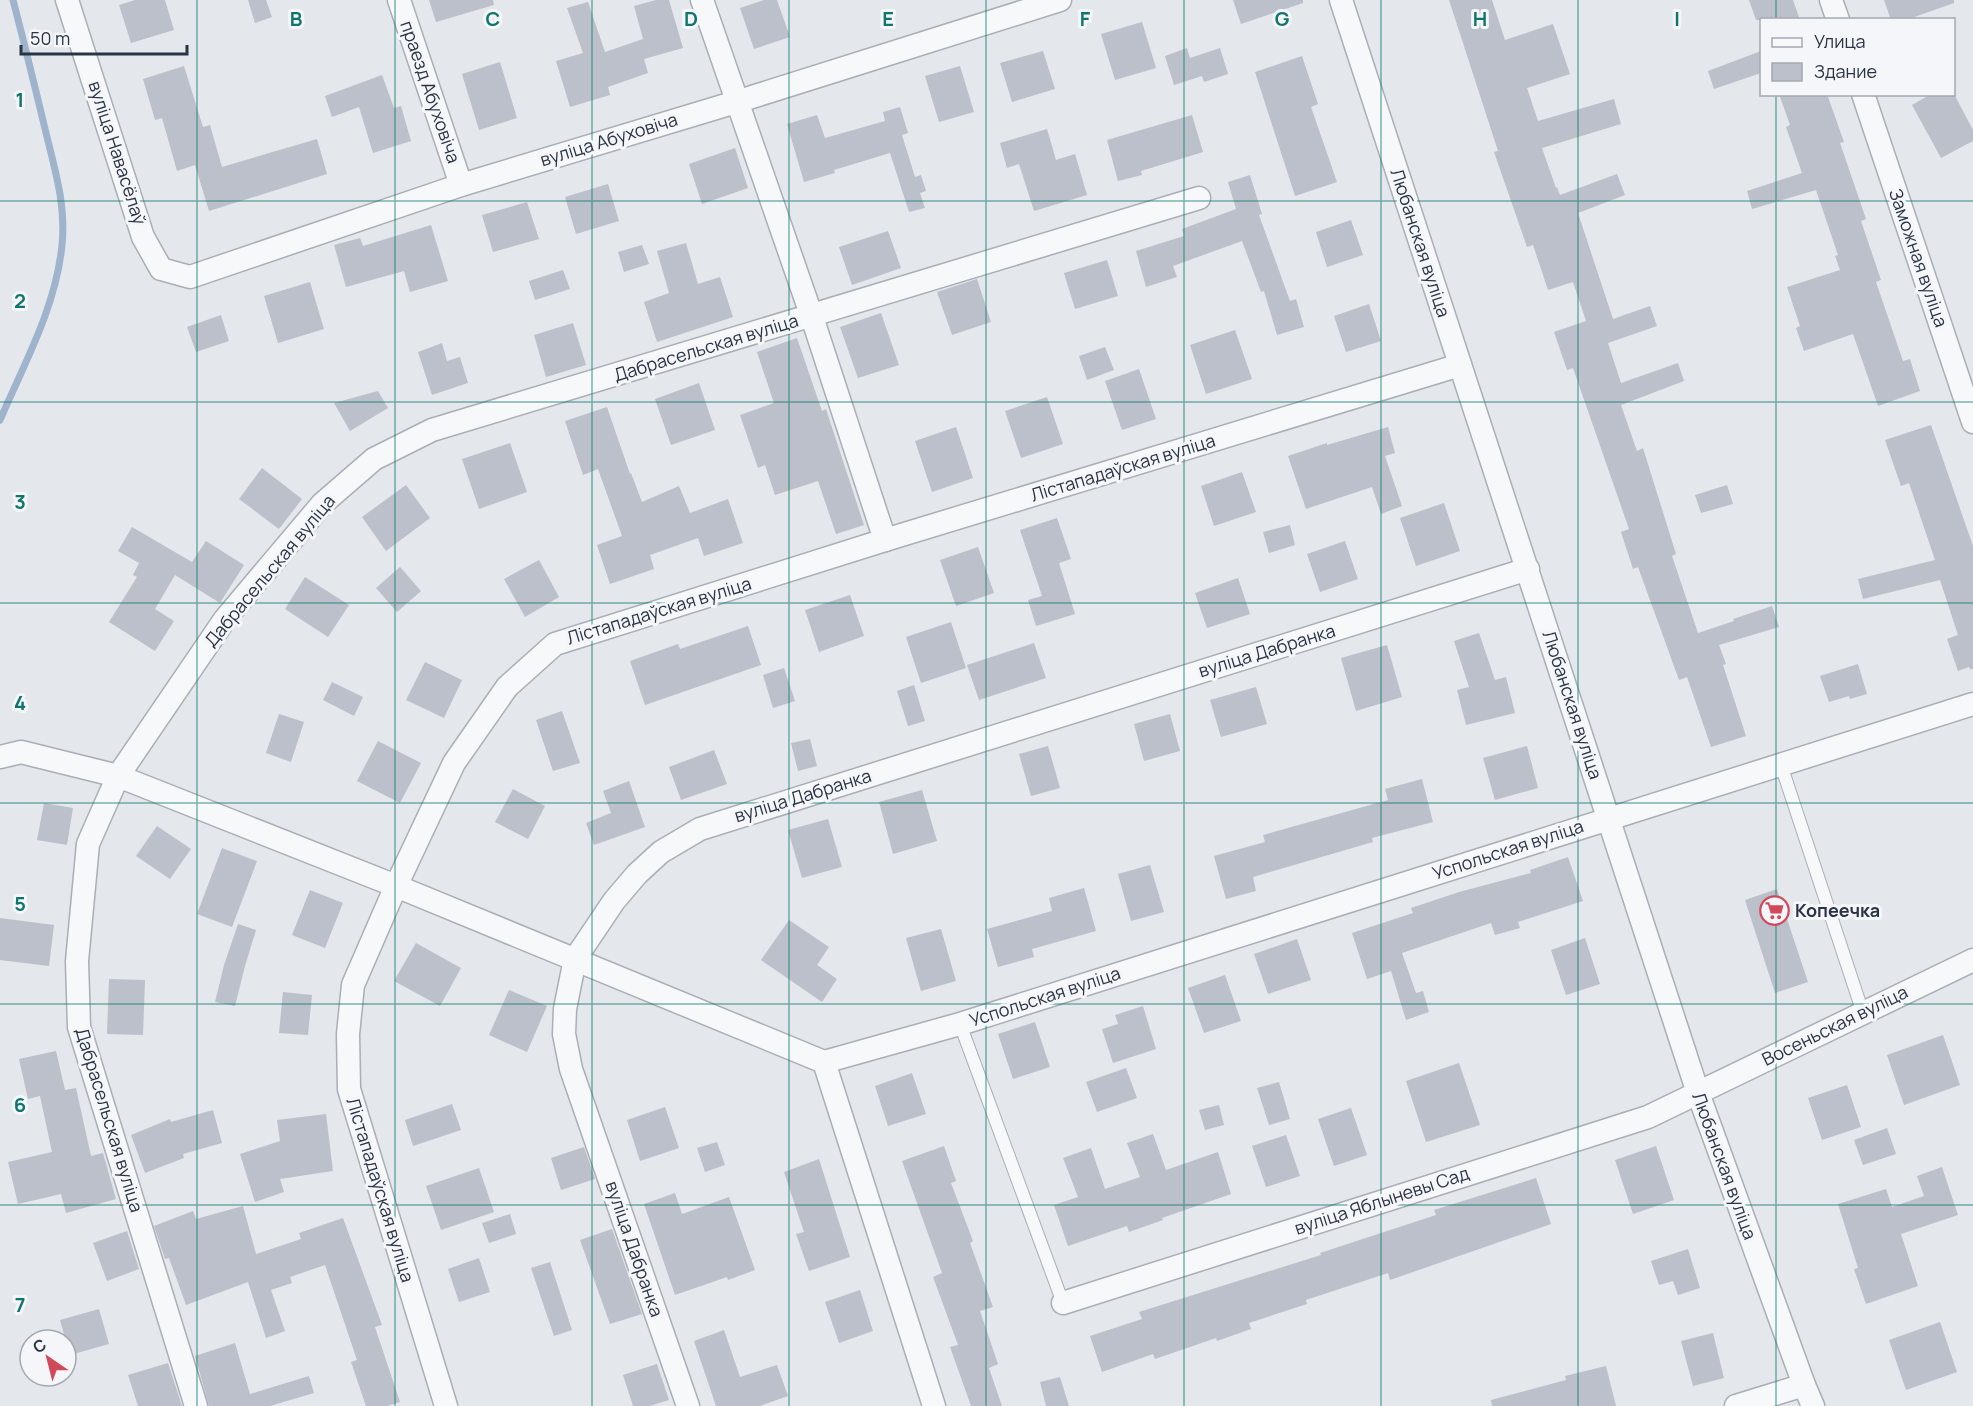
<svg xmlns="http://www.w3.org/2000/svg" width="1973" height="1406" font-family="Manrope,sans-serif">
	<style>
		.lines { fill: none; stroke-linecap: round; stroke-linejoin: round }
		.stream { stroke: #9fb4cc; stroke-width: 7 }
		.building { fill: #bbc0ca }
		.service-casing { stroke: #a9aeb7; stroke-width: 14 }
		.minor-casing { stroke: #a9aeb7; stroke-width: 25 }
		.service { stroke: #f7f8fa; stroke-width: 12 }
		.minor { stroke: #f7f8fa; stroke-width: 22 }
		.grid { fill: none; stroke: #0f766e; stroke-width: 1.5; stroke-opacity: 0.55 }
		.labels { text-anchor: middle; stroke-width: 6; stroke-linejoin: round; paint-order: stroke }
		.street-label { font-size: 18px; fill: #2b3445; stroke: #f4f6f9 }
		.poi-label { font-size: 18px; font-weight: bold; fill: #2b3445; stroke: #f4f6f9; text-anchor: start }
		.grid-label { font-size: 20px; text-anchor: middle; font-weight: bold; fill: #0f766e; stroke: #f4f6f9; stroke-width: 6; stroke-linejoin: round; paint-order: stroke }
	</style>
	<rect width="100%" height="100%" fill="#e4e7ec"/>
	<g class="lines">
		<path class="stream" d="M0,420C24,364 56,307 62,245C66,208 56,173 47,137C36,91 25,46 13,0"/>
	</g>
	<g class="building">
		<polygon points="135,0 165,0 174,30 131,43 119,5"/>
		<polygon points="248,0 266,0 272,17 255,23"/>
		<polygon points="429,0 493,0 494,5 436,22"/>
		<polygon points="656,0 669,0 683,48 644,59 648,73 608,87 610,95 570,107 556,61 583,53 567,8 588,2 605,52 643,39 634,6"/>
		<polygon points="764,0 777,0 790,37 754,49 740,8"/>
		<polygon points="1233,0 1303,0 1303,3 1241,24"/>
		<polygon points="1449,0 1492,0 1505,40 1553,24 1570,74 1527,88 1538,121 1614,99 1621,124 1542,148 1556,188 1557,187 1560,195 1617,174 1625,195 1578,213 1613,319 1650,306 1657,326 1608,343 1621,383 1678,363 1684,381 1621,405 1637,451 1643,448 1676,554 1672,556 1698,633 1734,621 1733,619 1772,606 1779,627 1719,645 1726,664 1723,665 1746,736 1711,747 1687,677 1679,680 1638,567 1633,569 1621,532 1629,529 1573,368 1567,370 1554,332 1586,321 1573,282 1548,290 1533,245 1527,247 1494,152 1498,151"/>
		<polygon points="1749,0 1793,0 1800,20 1756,20"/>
		<polygon points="1884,0 1954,0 1954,3 1906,20 1891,20"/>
		<polygon points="1142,22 1156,68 1115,80 1101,34"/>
		<polygon points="1187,48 1190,58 1220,48 1228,74 1204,82 1202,76 1174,85 1165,56"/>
		<polygon points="1043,51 1055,89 1012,102 1000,63"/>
		<polygon points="1761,51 1761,73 1714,89 1708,71"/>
		<polygon points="1302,56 1318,104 1311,107 1337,182 1295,196 1255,72"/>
		<polygon points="500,62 517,118 479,130 462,74"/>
		<polygon points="184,66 203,127 210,125 222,167 317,139 327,174 209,211 195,165 177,171 162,118 155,120 143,79"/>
		<polygon points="960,66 974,112 939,122 925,76"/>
		<polygon points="382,75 394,108 401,106 411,141 373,153 359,107 332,117 325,96"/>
		<polygon points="1779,94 1827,94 1844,142 1840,143 1866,219 1861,221 1881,280 1876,282 1903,361 1910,359 1920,391 1878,406 1853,334 1804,351 1796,328 1800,326 1787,287 1840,270 1835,256 1838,255 1816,190 1752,209 1747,191 1802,173 1786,127 1790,125"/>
		<polygon points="1931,94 1954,94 1973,130 1973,141 1941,158 1912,105"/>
		<polygon points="900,107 908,133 902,135 915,177 921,175 926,191 920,193 925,208 909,212 890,153 834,170 835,173 804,182 787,124 817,115 825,138 885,121 883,112"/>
		<polygon points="1192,115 1203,152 1141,171 1142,175 1118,181 1107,140"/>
		<polygon points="1047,129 1056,160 1075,154 1087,195 1034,211 1019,164 1007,168 1000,143"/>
		<polygon points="735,148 748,188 702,204 689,164"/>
		<polygon points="1250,175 1262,214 1259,215 1290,301 1296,299 1304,327 1277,335 1264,291 1261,292 1242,241 1173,266 1177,277 1146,287 1136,251 1184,236 1182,229 1236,209 1228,182"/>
		<polygon points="608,184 619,221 576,234 565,197"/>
		<polygon points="527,202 539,239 493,252 482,215"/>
		<polygon points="1351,220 1363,255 1327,267 1316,232"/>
		<polygon points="431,225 448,281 410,292 404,271 346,287 334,245 360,238 363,246"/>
		<polygon points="888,231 901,268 852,285 839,247"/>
		<polygon points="686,243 698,284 720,277 733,317 657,342 644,302 669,293 657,251"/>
		<polygon points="642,245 649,264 624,272 618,252"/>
		<polygon points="1107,260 1118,296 1075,309 1064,273"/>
		<polygon points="563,270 570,289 535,300 529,281"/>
		<polygon points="977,279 991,322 952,335 937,292"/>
		<polygon points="310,282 324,329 278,343 264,296"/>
		<polygon points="1369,304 1381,341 1346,352 1334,316"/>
		<polygon points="881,313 899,365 858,378 840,327"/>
		<polygon points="221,315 229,341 196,352 187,327"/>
		<polygon points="573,323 586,365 546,377 534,335"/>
		<polygon points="1235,330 1252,379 1206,394 1190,345"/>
		<polygon points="797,338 822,411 826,409 864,525 836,534 818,481 775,495 765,465 758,468 740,415 774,403 757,352"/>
		<polygon points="442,343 447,361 460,357 468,383 432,395 418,352"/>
		<polygon points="1105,347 1114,370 1087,380 1079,356"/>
		<polygon points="1139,369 1156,419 1122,430 1105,381"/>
		<polygon points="699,383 715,430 671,445 655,399"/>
		<polygon points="378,391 388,408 350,431 334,403"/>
		<polygon points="1047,397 1063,444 1021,458 1005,411"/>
		<polygon points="607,407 630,474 631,473 642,502 679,486 690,513 728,499 743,543 704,556 698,538 650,555 654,569 610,584 597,545 622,536 598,469 583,475 565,421"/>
		<polygon points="1931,425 1973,546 1973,669 1970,669 1969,667 1958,671 1947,639 1958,635 1940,580 1863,599 1858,579 1935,560 1909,483 1901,486 1885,440"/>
		<polygon points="956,427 973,478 932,492 915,441"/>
		<polygon points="1388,427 1395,453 1385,456 1402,506 1381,514 1372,487 1306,509 1288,456 1327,443 1327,445"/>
		<polygon points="510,443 527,492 479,509 462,459"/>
		<polygon points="262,468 302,499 279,529 239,499"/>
		<polygon points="1242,472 1256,512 1214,526 1201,486"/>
		<polygon points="406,485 430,518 386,551 362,517"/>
		<polygon points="1727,485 1733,504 1701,513 1695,495"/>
		<polygon points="1444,503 1460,551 1416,566 1400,518"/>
		<polygon points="1057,518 1071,559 1059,563 1075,614 1036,626 1028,600 1042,596 1020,530"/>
		<polygon points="1290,525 1295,545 1269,553 1263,532"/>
		<polygon points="132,527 192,562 206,541 244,565 220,603 175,575 155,609 174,621 155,651 109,622 137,577 133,575 139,563 118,551"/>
		<polygon points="1345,541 1358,579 1320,592 1307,554"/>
		<polygon points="978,547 994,593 956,606 940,560"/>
		<polygon points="539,560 559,597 525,617 504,579"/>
		<polygon points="400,567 421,591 397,612 376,588"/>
		<polygon points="305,577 349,605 328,637 285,609"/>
		<polygon points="1238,578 1250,614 1207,628 1195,593"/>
		<polygon points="850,595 864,636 819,652 805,610"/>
		<polygon points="951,622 966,668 921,683 906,637"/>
		<polygon points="748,626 761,665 645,705 630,661 678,644 680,649"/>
		<polygon points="1479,633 1495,680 1506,677 1515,713 1466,725 1457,690 1469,687 1454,641"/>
		<polygon points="1034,643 1046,678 979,700 967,665"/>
		<polygon points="1387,645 1402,697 1356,711 1341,658"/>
		<polygon points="425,662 462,680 444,718 406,700"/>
		<polygon points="1858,664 1867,694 1850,699 1849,696 1829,702 1820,676"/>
		<polygon points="784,668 795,701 773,708 763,675"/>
		<polygon points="332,682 363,697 354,716 323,700"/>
		<polygon points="914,685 925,721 908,726 897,691"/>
		<polygon points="1256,687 1267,724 1221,737 1210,700"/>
		<polygon points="562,711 580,763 553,771 536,720"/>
		<polygon points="279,714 304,722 291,762 266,753"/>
		<polygon points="1170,714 1180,751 1144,761 1134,724"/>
		<polygon points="810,739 817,766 798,771 791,743"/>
		<polygon points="378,741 421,763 400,803 357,781"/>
		<polygon points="1048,746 1060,788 1031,796 1019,754"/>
		<polygon points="1527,746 1538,788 1495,800 1483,758"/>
		<polygon points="714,750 727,784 681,800 669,767"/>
		<polygon points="1422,779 1433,822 1372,838 1373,842 1253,877 1256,891 1226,899 1214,856 1265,842 1263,835 1388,800 1385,789"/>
		<polygon points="629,781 645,827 594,845 586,823 611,813 603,791"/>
		<polygon points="513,789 545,806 528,839 495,822"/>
		<polygon points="922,790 937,841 893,854 879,802"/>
		<polygon points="44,803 73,808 67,845 37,840"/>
		<polygon points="828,819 842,867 802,878 788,830"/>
		<polygon points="157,826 191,849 170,879 136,856"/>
		<polygon points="222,848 257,861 232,927 197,914"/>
		<polygon points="1568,857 1583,901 1518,922 1520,928 1495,935 1491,923 1402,953 1416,993 1423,991 1429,1012 1406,1020 1391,971 1367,979 1352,933 1413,913 1411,908 1459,892 1531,873 1530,870"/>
		<polygon points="1150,865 1164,912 1131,921 1118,874"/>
		<polygon points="1084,888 1096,931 1032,949 1034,957 998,967 987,929 1052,911 1049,898"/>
		<polygon points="1777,889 1808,982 1775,993 1745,900"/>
		<polygon points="310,890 343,903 325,948 292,935"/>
		<polygon points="0,918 54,925 49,966 0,960"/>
		<polygon points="789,920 829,947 817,965 837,979 822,1002 761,960"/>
		<polygon points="238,924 256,930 245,966 235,1006 215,1002 224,965"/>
		<polygon points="941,929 956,981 921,991 906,938"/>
		<polygon points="1585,938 1600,984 1566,995 1551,950"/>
		<polygon points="1297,939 1311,980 1268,994 1254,954"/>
		<polygon points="416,943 461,968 440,1006 394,981"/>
		<polygon points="1225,975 1241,1021 1204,1033 1188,988"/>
		<polygon points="109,979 145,980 143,1035 107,1034"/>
		<polygon points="509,990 547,1006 527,1052 489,1035"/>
		<polygon points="283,992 312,995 308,1035 279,1033"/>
		<polygon points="1143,1006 1156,1049 1113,1063 1102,1029 1118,1024 1115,1015"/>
		<polygon points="1035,1022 1050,1067 1013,1079 998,1034"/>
		<polygon points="1943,1035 1960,1085 1904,1105 1887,1055"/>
		<polygon points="56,1051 65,1090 76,1088 91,1156 103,1153 116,1199 66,1213 61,1194 18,1204 8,1162 52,1152 40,1096 28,1099 19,1059"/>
		<polygon points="1459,1063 1480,1125 1426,1142 1406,1081"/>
		<polygon points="1126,1068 1137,1098 1097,1112 1086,1082"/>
		<polygon points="912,1073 926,1114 888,1126 875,1086"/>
		<polygon points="1279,1082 1290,1119 1269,1125 1257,1088"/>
		<polygon points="1847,1085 1861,1127 1822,1140 1808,1098"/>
		<polygon points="452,1104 461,1130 413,1146 405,1120"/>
		<polygon points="1219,1105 1224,1125 1205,1130 1199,1110"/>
		<polygon points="665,1107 679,1148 640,1161 627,1120"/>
		<polygon points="1351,1108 1367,1155 1334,1166 1318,1119"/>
		<polygon points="213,1110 222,1143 183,1154 184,1158 145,1173 131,1135 170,1119 171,1122"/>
		<polygon points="326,1114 333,1171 280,1179 284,1192 255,1202 240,1154 280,1141 277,1120"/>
		<polygon points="1887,1128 1896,1154 1863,1165 1854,1140"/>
		<polygon points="1153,1134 1166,1170 1218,1152 1231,1194 1162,1218 1163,1220 1129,1232 1127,1226 1068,1246 1054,1205 1078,1197 1063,1158 1091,1148 1105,1189 1140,1177 1127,1143"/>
		<polygon points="1286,1135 1300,1176 1266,1187 1252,1146"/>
		<polygon points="717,1142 725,1165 705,1172 697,1148"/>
		<polygon points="944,1146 956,1181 951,1183 973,1241 970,1243 993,1307 980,1311 998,1364 989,1368 1002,1406 971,1406 950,1347 958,1345 933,1277 942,1273 902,1161"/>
		<polygon points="1656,1146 1674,1200 1633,1214 1615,1160"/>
		<polygon points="584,1147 595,1179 561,1190 551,1158"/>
		<polygon points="819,1159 850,1257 809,1271 796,1234 804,1232 784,1172"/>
		<polygon points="1942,1167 1958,1215 1901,1234 1918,1286 1866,1304 1854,1269 1858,1268 1838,1204 1886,1189 1892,1207 1924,1196 1917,1176"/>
		<polygon points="479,1168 494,1212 441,1230 426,1186"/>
		<polygon points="1536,1178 1551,1224 1390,1280 1388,1273 1306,1300 1307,1304 1249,1323 1251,1329 1217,1341 1216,1338 1155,1359 1153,1354 1102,1372 1090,1336 1142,1319 1139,1312 1321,1255 1320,1253 1436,1215 1434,1210"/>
		<polygon points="675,1193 682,1214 729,1197 755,1270 728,1280 727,1277 675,1295 644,1204"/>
		<polygon points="243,1206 256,1254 301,1239 299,1233 343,1218 382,1325 375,1327 400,1402 387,1406 366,1406 351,1362 357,1360 325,1265 290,1277 292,1283 271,1290 285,1331 266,1338 248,1282 186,1305 169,1258 165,1259 154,1226 193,1211 196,1219"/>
		<polygon points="510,1214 516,1234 489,1243 482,1223"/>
		<polygon points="612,1229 642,1314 610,1324 580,1240"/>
		<polygon points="127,1231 139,1269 107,1281 93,1243"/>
		<polygon points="1688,1249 1700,1288 1678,1295 1673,1281 1659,1285 1651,1261"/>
		<polygon points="479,1258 490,1292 459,1302 448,1269"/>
		<polygon points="550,1262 572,1330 554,1336 531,1268"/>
		<polygon points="860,1290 873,1331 839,1343 825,1302"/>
		<polygon points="99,1309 109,1344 70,1355 60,1320"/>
		<polygon points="1940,1322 1957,1372 1906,1390 1889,1340"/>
		<polygon points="724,1330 740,1377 777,1365 788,1396 760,1406 716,1406 694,1341"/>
		<polygon points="1713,1333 1724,1378 1693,1386 1681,1341"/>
		<polygon points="235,1343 250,1394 309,1376 314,1393 270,1406 209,1406 195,1356"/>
		<polygon points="168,1363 182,1406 138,1406 128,1375"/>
		<polygon points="657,1364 669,1400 650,1406 633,1406 623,1375"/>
		<polygon points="1606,1366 1616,1406 1492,1406 1491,1400 1566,1380 1565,1376"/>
		<polygon points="1060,1377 1069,1406 1046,1406 1040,1382"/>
	</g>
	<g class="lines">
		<defs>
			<g id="service">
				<polyline points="1781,765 1863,1013"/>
				<polyline points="960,1024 1063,1303"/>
			</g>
			<g id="minor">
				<polyline points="67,0 143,237 161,269 190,277 461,185 736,102 1060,0"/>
				<polyline points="399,0 461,185"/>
				<polyline points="702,0 812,317 885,540"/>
				<polyline points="1341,0 1698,1093 1804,1385 1813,1406"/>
				<polyline points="1831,0 1838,20"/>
				<polyline points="1863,94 1973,422"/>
				<polyline points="0,757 21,752 118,776 396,886 824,1062"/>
				<polyline points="1063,1303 1648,1117 1973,960"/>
				<polyline points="196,1406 79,1027 77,961 88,844 118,776 225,619 322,504 374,459 432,430 1199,198"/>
				<polyline points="446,1406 349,1089 348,1034 353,985 396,886 454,763 507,687 555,644 885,540 1460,365"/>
				<polyline points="688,1406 571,1069 564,1034 565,1009 575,959 614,901 637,874 661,852 700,829 1528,569"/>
				<polyline points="934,1406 824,1062 960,1024 1973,704"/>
				<polyline points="1736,1406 1804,1385"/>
			</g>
		</defs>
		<use href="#service" class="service-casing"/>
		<use href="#minor" class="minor-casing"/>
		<use href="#service" class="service"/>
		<use href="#minor" class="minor"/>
	</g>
	<path class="grid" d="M197,0V1406M395,0V1406M592,0V1406M789,0V1406M986,0V1406M1184,0V1406M1381,0V1406M1578,0V1406M1776,0V20M1776,94V1406M0,201H1973M0,402H1973M0,603H1973M0,803H1973M0,1004H1973M0,1205H1973"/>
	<defs>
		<symbol id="supermarket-ring" viewBox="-11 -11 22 22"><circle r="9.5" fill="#f4f6f9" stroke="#d1495b" stroke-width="1.5"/><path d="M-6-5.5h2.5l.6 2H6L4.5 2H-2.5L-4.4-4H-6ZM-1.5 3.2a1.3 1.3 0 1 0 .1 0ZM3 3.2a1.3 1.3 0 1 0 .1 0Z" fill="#d1495b"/></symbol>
	</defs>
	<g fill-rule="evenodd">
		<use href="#supermarket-ring" x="1758" y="894" width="33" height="33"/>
	</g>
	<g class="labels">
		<g class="street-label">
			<text transform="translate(430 92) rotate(71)" y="6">праезд Абуховіча</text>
			<text transform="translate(609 140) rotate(-17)" y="6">вуліца Абуховіча</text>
			<text transform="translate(117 153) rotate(72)" y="6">вуліца Навасёлаў</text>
			<text transform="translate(1420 243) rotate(72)" y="6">Любанская вуліца</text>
			<text transform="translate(1918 258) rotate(71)" y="6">Заможная вуліца</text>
			<text transform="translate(706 348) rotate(-17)" y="6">Дабрасельская вуліца</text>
			<text transform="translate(1123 468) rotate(-17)" y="6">Лістападаўская вуліца</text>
			<text transform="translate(270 571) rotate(-50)" y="6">Дабрасельская вуліца</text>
			<text transform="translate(659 611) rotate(-17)" y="6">Лістападаўская вуліца</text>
			<text transform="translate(1267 651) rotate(-17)" y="6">вуліца Дабранка</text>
			<text transform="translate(1572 705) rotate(72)" y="6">Любанская вуліца</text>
			<text transform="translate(803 796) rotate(-17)" y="6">вуліца Дабранка</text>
			<text transform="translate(1508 850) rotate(-18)" y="6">Успольская вуліца</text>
			<text transform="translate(1045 997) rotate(-18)" y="6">Успольская вуліца</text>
			<text transform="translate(1835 1026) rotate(-26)" y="6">Восеньская вуліца</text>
			<text transform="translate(109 1120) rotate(73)" y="6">Дабрасельская вуліца</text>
			<text transform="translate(1724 1166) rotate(70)" y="6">Любанская вуліца</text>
			<text transform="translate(380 1190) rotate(73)" y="6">Лістападаўская вуліца</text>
			<text transform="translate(1382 1201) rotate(-18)" y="6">вуліца Яблыневы Сад</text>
			<text transform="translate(634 1249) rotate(71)" y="6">вуліца Дабранка</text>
		</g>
		<g class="poi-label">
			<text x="1795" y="917">Копеечка</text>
		</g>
	</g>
	<g class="grid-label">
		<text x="296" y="26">B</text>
		<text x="493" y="26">C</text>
		<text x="691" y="26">D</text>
		<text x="888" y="26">E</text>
		<text x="1085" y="26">F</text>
		<text x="1282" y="26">G</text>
		<text x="1480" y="26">H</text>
		<text x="1677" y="26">I</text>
		<text x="20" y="107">1</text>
		<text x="20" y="308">2</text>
		<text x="20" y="509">3</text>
		<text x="20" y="710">4</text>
		<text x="20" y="911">5</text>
		<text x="20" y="1112">6</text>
		<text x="20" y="1312">7</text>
	</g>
	<rect x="1760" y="18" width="195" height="78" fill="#f4f6f9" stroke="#a4a8b1" stroke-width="1.5"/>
	<rect x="1772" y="38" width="30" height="9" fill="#f7f8fa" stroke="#a4a8b1" stroke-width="1.5"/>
	<text x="1814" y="48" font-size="18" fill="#2b3445">Улица</text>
	<rect x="1772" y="63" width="30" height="18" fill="#bbc0ca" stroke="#a4a8b1" stroke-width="1.5"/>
	<text x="1814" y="78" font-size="18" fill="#2b3445">Здание</text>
	<g transform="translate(48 1358) rotate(325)"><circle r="28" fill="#f4f6f9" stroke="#a4a8b1" stroke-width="1.5"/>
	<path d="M0-4.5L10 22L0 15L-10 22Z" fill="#d1495b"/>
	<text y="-9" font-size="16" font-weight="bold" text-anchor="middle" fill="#2b3445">С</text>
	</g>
	<path d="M21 45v9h166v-9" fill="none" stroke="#2b3445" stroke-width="3"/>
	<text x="30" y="45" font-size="18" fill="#2b3445" stroke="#f4f6f9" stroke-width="4.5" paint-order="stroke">50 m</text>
</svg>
